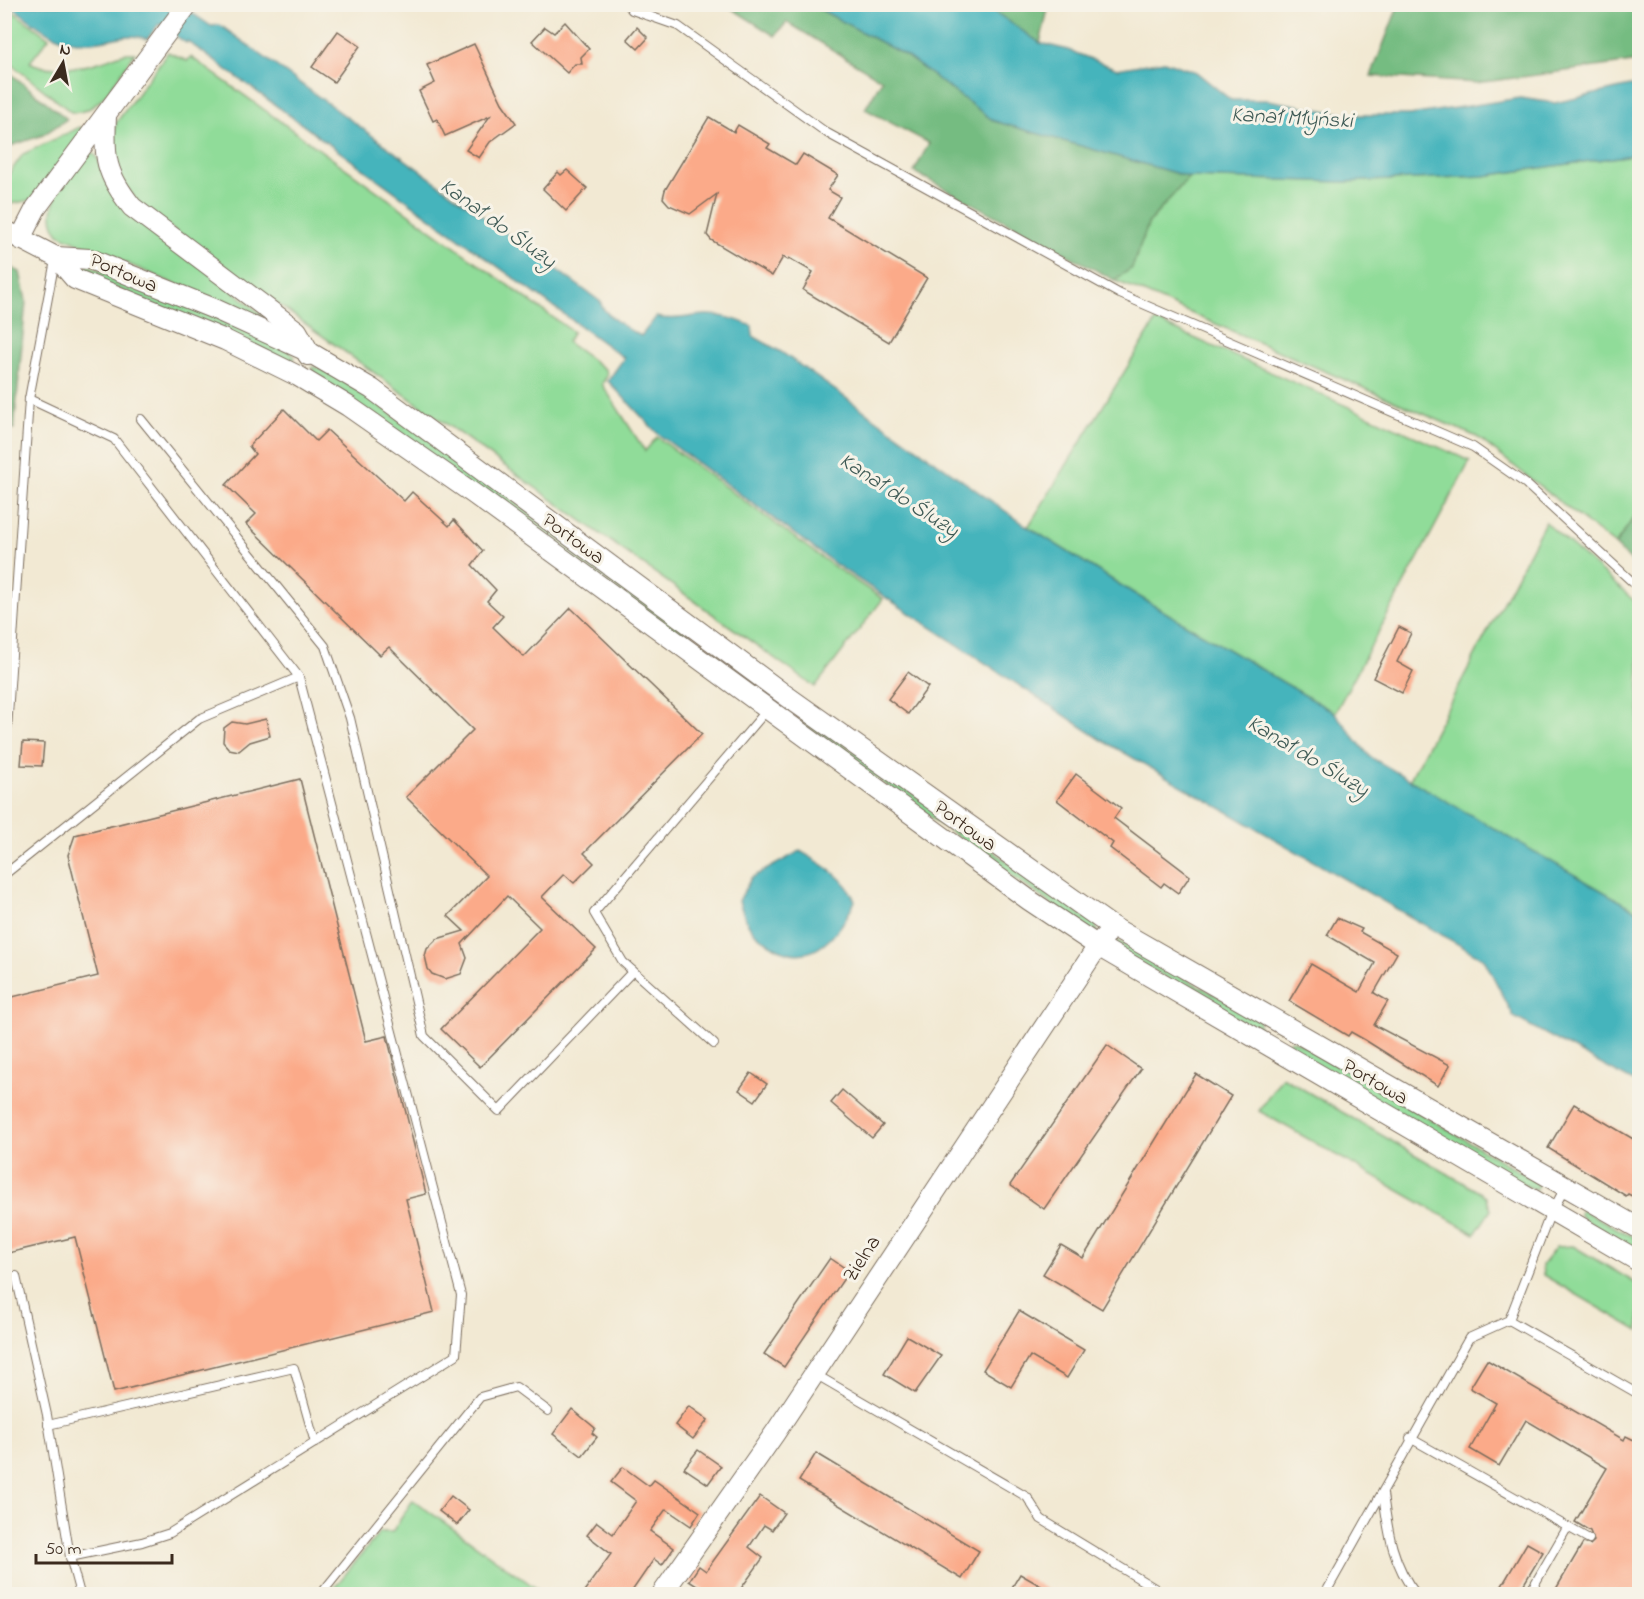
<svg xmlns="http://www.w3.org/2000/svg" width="1644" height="1599" font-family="'Indie Flower',sans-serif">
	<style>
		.green { fill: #90dc99; stroke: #66835c; stroke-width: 1.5 }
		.forest { fill: #74bc81; stroke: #587350; stroke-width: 1.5 }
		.water { fill: #45b4bc; stroke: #406f6d; stroke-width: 1.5 }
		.building { fill: #fbaa89 }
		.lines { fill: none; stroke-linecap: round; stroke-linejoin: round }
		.service-casing { stroke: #7b6d5d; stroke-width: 10 }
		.tertiary-casing { stroke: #7b6d5d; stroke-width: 22 }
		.service { stroke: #fff; stroke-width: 8 }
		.tertiary { stroke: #fff; stroke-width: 20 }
		.labels { text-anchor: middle; stroke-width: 6; stroke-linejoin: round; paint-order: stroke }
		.street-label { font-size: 21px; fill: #3b2a1e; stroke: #f7f3e8 }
		.water-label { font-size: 22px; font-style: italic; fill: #3e5a55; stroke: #f7f3e8 }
	</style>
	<rect width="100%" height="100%" fill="#f7f3e8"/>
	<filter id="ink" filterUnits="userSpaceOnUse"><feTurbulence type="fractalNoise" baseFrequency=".0167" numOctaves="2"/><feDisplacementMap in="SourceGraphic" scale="12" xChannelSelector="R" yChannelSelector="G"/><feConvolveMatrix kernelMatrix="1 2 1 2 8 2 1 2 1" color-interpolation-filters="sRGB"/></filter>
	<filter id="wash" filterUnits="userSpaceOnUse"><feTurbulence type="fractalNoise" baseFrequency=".008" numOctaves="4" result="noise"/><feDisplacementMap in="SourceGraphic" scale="24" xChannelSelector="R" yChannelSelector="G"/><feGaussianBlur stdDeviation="1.35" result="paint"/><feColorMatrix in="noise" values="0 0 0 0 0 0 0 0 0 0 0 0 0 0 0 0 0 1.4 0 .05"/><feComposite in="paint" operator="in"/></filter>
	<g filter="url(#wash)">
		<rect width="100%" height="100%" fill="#f2e9d3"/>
		<g class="green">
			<path d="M4,5L49,38L30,62C46,72 82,68 99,62C111,59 123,51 135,53C120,73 99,117 71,112L5,59Z"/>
			<path d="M168,52L187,61L191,57L573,332L567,342L606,370L607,376L602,384L645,451L657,437L836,568L883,599L815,687L143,208C118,180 109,161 116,123Z"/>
			<polygon points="80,127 85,130 31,200 5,205 4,181 23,154"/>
			<path d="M87,153H93L97,157L109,188L278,328L60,235C36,207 71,176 87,153Z"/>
			<polygon points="1639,154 1639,510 1615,545 1477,437 1114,280 1132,268 1149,222 1189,177 1342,182 1484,176"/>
			<polygon points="87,265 203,311 289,351 295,357 293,361 285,361 85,275 79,270"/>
			<polygon points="1156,321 1470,461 1335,713 1138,596 1028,527"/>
			<path d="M312,367C334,368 372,400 390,413C516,499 637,595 760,686L759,690L314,376Z"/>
			<polygon points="1545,522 1639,605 1639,912 1409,781"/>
			<polygon points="803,715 1096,925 1098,932 1091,933 803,725 800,719"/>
			<polygon points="1116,940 1259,1019 1259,1028 1252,1028 1117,949"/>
			<polygon points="1290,1040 1298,1042 1531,1178 1538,1185 1536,1189 1526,1186 1291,1050 1288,1044"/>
			<polygon points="1282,1077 1486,1196 1491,1210 1475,1234 1259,1111"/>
			<polygon points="1582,1210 1639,1240 1639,1251 1582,1218 1579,1213"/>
			<polygon points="1573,1246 1639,1285 1639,1331 1543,1275 1542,1265 1556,1247"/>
			<polygon points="413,1500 544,1594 329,1594 380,1532 392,1532"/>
		</g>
		<g class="forest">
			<polygon points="1399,4 1636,5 1639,61 1477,83 1371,76"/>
			<polygon points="726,5 812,5 906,56 994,121 1189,177 1149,222 1132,268 1114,280 914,172 929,143 865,109 882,80 787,22 775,36"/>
			<polygon points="985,5 1049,5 1040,43"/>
			<polygon points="4,69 5,69 67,119 43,135 5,148"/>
			<polygon points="4,264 20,272 26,301 14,429 5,427"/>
			<polygon points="1639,510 1639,569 1615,545"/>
		</g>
		<g class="water">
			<path d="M10,5H180L211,26L220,25L601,302C600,313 631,331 641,336L656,317C672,321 689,316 705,315C722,314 737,320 752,326L753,336L781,352L1028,527L1138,596L1335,713L1370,757L1639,912V1085L1514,1017L1484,959L1102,740L838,566L658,434L608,381L624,358L187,41L186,43L159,24L147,39C127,31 112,41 92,42C56,45 36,25 10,5Z"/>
			<polygon points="812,5 985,5 1040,43 1068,50 1117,69 1164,61 1196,72 1231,100 1268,100 1349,115 1410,115 1520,98 1555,103 1639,84 1639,154 1484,176 1342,182 1189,177 994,121 906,56"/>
			<path d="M800,851C822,864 846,877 855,901C840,933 814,969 775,947C751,933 747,927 739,901L751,878Z"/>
		</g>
		<g id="blocks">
			<g class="building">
				<polygon points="565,22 589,49 581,57 582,64 575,64 567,73 532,41 545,27 554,33"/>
				<polygon points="637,27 648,38 638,49 627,39"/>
				<polygon points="338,31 360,46 334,82 312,67"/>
				<polygon points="474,44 502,103 516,123 490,142 479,158 466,150 490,116 445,136 437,119 433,121 419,91 435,83 427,65"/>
				<polygon points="709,117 734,132 738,125 770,144 767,148 796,165 803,154 838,175 828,190 840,197 828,218 927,278 889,342 803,290 813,272 789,258 788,260 783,257 772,276 711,240 707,235 717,194 690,214 669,205 663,198 665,190"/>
				<polygon points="567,170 587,188 566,211 543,189 558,172 561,175"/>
				<polygon points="284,409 316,441 327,430 404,501 412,492 449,526 454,520 483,551 472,565 496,590 487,601 503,616 493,627 524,657 571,608 702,734 584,853 594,863 574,883 564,874 542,897 596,949 480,1067 441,1029 540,928 507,896 462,944 467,958 461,974 445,979 432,974 428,969 425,956 427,949 437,939 464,931 448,916 487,876 406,797 473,730 389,647 380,655 246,524 256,514 226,485 255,454 249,446"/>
				<polygon points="1399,627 1411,633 1397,662 1413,671 1402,693 1373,678"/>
				<polygon points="908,672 928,687 908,714 888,699"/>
				<polygon points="266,719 270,736 250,742 239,751 229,749 223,742 224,728 232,722 245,724"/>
				<polygon points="23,742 44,743 42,766 21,765"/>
				<polygon points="1076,774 1121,808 1114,818 1190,876 1178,893 1164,883 1161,887 1110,848 1113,843 1057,800"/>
				<polygon points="300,779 366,1041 387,1036 426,1194 406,1199 434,1312 114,1392 75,1237 4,1254 4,999 98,976 68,855 75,835"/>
				<polygon points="1337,918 1362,929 1360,932 1397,953 1374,993 1388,1001 1374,1025 1450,1065 1438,1086 1365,1040 1351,1032 1348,1036 1289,1001 1311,964 1359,992 1375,963 1327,935"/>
				<polygon points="1107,1045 1141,1069 1044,1209 1010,1185"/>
				<polygon points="751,1073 767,1084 755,1101 739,1090"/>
				<polygon points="1196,1074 1231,1096 1102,1309 1043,1274 1061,1245 1083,1258"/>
				<polygon points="842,1090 883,1125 872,1138 831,1103"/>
				<polygon points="1574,1104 1640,1143 1640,1200 1628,1194 1626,1196 1548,1148"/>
				<polygon points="830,1258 849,1271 784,1367 764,1354"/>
				<polygon points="1019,1311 1084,1350 1067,1378 1030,1356 1011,1387 983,1370"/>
				<polygon points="907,1336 941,1356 915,1393 884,1374"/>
				<polygon points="1487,1360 1624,1440 1626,1436 1640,1443 1640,1594 1553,1594 1583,1543 1590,1545 1594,1541 1590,1531 1575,1522 1607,1468 1526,1420 1499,1466 1470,1449 1496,1403 1470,1388"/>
				<polygon points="689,1406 708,1420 693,1439 675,1425"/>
				<polygon points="572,1409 595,1428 592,1433 597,1437 582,1456 553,1434"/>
				<polygon points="698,1450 721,1466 708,1484 684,1468"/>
				<polygon points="816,1453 979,1551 962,1579 799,1481"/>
				<polygon points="623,1467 649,1486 654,1480 700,1512 691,1526 666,1509 650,1531 674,1548 662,1565 654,1559 630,1594 582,1594 611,1554 587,1535 597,1522 613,1534 636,1501 611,1482"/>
				<polygon points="451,1496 469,1510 457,1525 439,1511"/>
				<polygon points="760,1496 784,1513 772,1530 764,1525 749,1547 763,1558 737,1594 709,1594 689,1581 699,1566 706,1571"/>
				<polygon points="1527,1543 1543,1552 1518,1594 1497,1594"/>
				<polygon points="1020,1574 1055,1594 1008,1594"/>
			</g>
		</g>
	</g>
	<g filter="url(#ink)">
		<use href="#blocks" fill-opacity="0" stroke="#7b6d5d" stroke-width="1.5"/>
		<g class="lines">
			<defs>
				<g id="service">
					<polyline points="627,4 632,10 678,26 827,133 1120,294 1473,447 1526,484 1640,589"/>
					<polyline points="646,15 651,4"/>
					<polyline points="29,399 114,439 299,677 461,1295 456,1355 170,1533 142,1542 70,1557 80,1594"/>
					<polyline points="141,419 325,646 350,718 424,1036 499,1111 633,971"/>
					<polyline points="4,775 29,399 55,260"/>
					<polyline points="4,875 199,719 299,677"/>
					<polyline points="714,1044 623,962 594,913 767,710"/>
					<polyline points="4,1278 16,1276 47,1415 70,1557"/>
					<polyline points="1509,1320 1640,1395"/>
					<polyline points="815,1374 1027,1497 1041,1519 1156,1589"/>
					<polyline points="48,1425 294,1368 315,1443"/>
					<polyline points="1410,1438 1589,1539"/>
					<path d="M1383,1494C1388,1531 1392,1564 1416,1594"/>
					<polyline points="321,1594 480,1397 516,1387 548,1411"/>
					<polyline points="1325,1594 1469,1338 1509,1320 1549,1217 1566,1186"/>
					<polyline points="1529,1594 1567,1528"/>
				</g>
				<g id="tertiary">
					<path d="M106,116C104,158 105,173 132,207L297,331L309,352L308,355"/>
					<polyline points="4,230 56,257 75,279 225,340 298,376 348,406 474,494 1029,900 1098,946 1640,1262"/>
					<polyline points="20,239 36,208 188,4"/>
					<polyline points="56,257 90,259 217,310 309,352 372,389 781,692 1111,926 1640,1229"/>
					<polyline points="662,1594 775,1433 1104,937"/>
				</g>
			</defs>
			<use href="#service" class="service-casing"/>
			<use href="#tertiary" class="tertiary-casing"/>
			<use href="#service" class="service"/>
			<use href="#tertiary" class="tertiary"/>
		</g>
	</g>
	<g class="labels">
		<g class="street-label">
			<text transform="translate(124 272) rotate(23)" y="7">Portowa</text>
			<text transform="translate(574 538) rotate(36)" y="7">Portowa</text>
			<text transform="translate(966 825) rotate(36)" y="7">Portowa</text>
			<text transform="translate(1376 1081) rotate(30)" y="7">Portowa</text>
			<text transform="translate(861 1258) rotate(-57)" y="7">Zielna</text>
		</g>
		<g class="water-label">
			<text transform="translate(1292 116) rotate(3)" y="8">Kanał Młyński</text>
			<text transform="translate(499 222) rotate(36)" y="8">Kanał do Śluzy</text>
			<text transform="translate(900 494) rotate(33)" y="8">Kanał do Śluzy</text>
			<text transform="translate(1309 755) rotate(31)" y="8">Kanał do Śluzy</text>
		</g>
	</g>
	<rect width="1644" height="1599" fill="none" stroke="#f7f3e8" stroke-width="24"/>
	<g transform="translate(63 63) rotate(10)" stroke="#f7f3e8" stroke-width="4.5" paint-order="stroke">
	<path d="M0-4.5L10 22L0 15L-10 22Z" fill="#3b2a1e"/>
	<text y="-9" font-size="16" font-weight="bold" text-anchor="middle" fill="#3b2a1e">N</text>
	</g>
	<path d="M36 1554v9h136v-9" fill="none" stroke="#3b2a1e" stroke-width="3"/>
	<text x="45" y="1554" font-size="18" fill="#3b2a1e" stroke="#f7f3e8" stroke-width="4.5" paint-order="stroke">50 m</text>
</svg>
